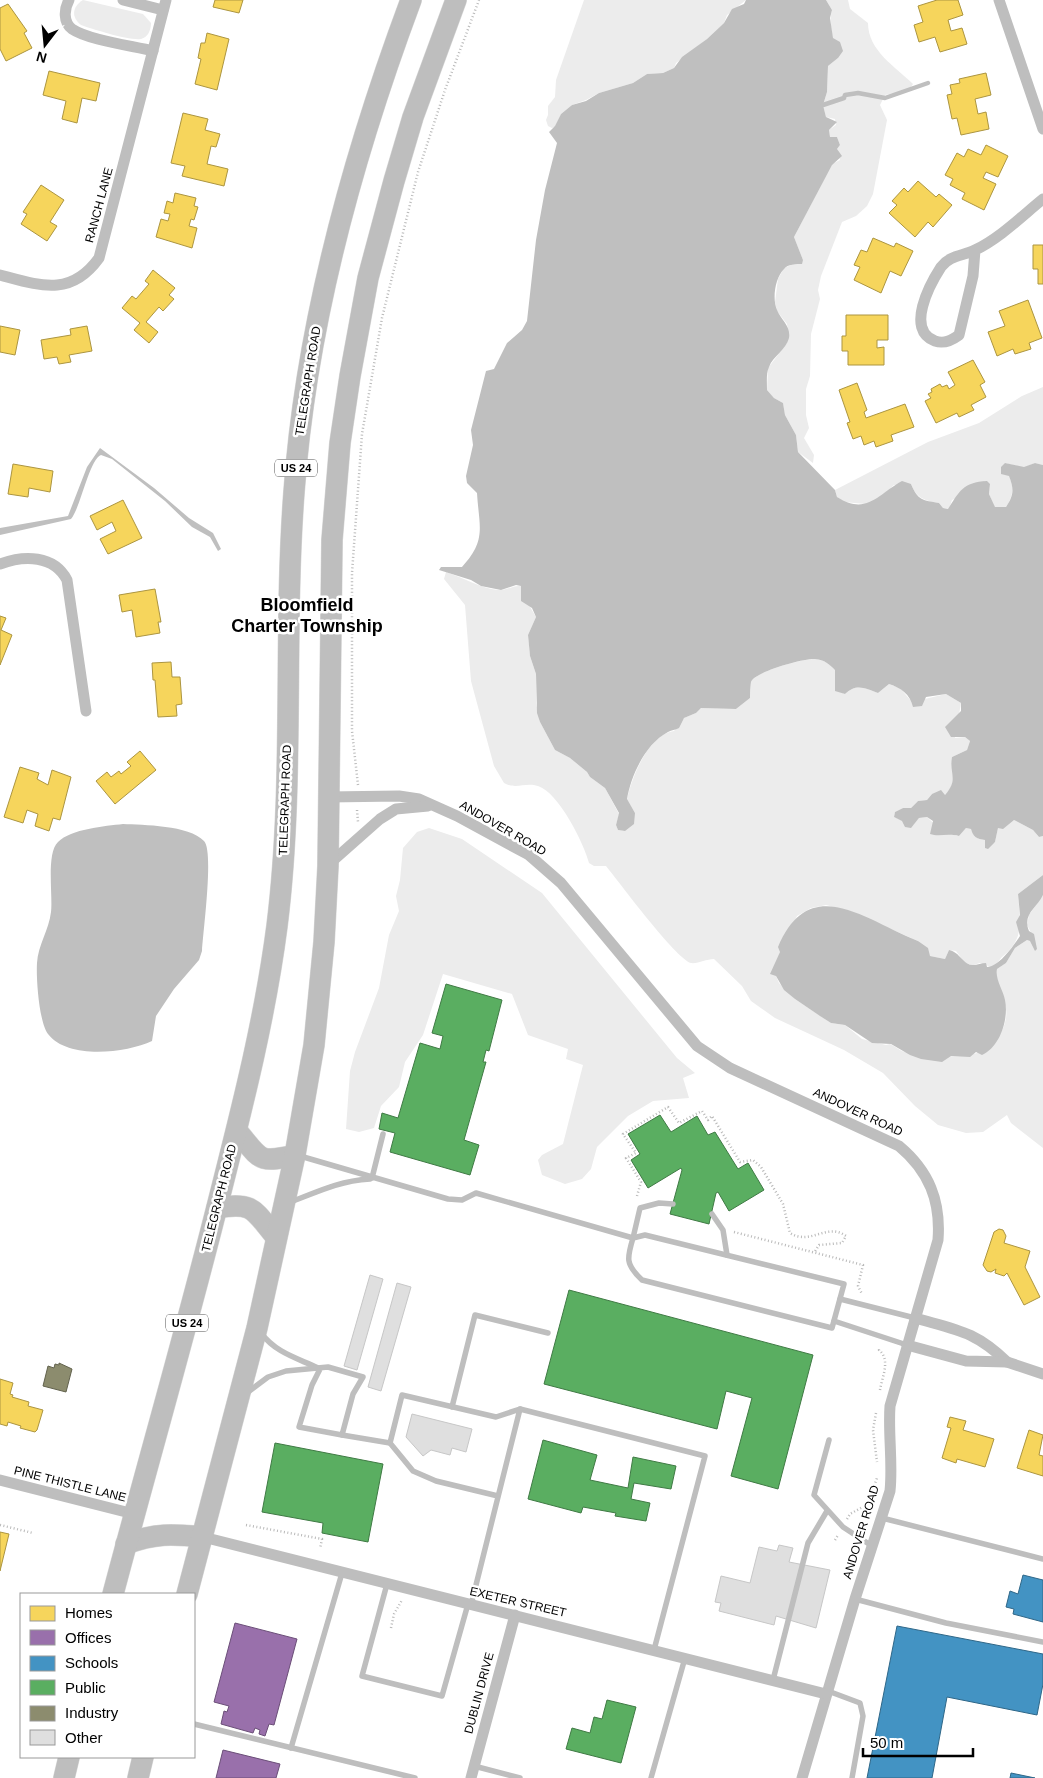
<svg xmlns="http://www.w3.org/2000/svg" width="1043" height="1778" font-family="Helvetica,sans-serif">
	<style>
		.green { fill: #ececec }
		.water { fill: #bfbfbf }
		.homes { fill: #f6d55c; stroke: #ac9540 }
		.offices { fill: #9970ab; stroke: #6b4e78 }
		.schools { fill: #4393c3; stroke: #2f6788 }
		.public { fill: #5aae61; stroke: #3f7a44 }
		.industry { fill: #8c8c6e; stroke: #62624d }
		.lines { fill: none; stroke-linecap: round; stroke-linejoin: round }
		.stream { stroke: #bfbfbf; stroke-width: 4.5 }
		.building { fill: #dfdfdf; stroke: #c7c7c7 }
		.highway-casing { stroke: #dbdbdb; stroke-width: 22 }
		.path { stroke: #b9b9b9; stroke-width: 2.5; stroke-dasharray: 1 2.5; stroke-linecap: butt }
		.lane { stroke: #bebebe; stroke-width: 5.5 }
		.street { stroke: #bebebe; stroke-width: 11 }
		.highway { stroke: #bebebe; stroke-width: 21 }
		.labels { text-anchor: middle; stroke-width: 5; stroke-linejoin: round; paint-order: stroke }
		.shield { fill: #fff; stroke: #4c4c4c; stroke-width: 1 }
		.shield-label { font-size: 11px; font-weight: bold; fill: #000 }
		.street-label { font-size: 12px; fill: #000; stroke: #fff }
		.district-label { font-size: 18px; font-weight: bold; fill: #000; stroke: #fff }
	</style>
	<rect width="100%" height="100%" fill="#fff"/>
	<g class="green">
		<path d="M83,0L143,14L151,23C151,30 148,37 141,39C130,41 92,29 81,25C71,17 72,7 83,0Z"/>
		<polygon points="584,0 746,0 727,15 724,23 707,39 676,63 674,68 663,73 647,74 633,83 599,93 586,100 572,105 561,114 555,127 552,128 548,126 546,120 548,115 548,106 555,97 556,80"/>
		<path d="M826,0H848L850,9L868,23C868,51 896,67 913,84L909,90L885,95L880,105L887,120L873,194L867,206L856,216L842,222L821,276L818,290L820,299L811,334L810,376L806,389V415L809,428L804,438L814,455L813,463L798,452L796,435L785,415L783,403L774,398L767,390L768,368L787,343L789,336L787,324L777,311L775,302L778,279L784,268L803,260L794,237L832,164L840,160L837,149L840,145L837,137L830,138L829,130L836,125L835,119L826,117L823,105L827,92L828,66L838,58C834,43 828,25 832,10Z"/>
		<path d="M1043,387V465L1035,463L1024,468L1005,463C1010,481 1018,489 1006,507L995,508L989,494L990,484L952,500L949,509L943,508L939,503C924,500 917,499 911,484L894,485L875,502L865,504L844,502L837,497L835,490L928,442L979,423L1022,396Z"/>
		<path d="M446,572C464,578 480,588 498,590C506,591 513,585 521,586L522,593L536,617L528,635L530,656L536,674V703L540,722L555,750L570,758L587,772L590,777L605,788L619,814L616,825L618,830L625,831L635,813L627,800C631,778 649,734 674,731L684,718L696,713L701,708L736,709L750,698C750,693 749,686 751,682C754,672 804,658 816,659C825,660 829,664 836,670L835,690L845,694C856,683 865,688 878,693L889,684L900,688L912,702L946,694L961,703L955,738L965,737L970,741L967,750L952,757C951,774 958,781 945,795L932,794L927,800L918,801L911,808H903L895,812L894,817L913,825L919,818L927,817L944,833L959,836L966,828L971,829C973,837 977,839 985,840L986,848L995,842L998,828L1014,820L1033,830L1039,837L1043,836V875L1018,894C1020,921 1025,939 1002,957C998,961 997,965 991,967L980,963L973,965L965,963L956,951L949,950L945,959L930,956L918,941L850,911L826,905L811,908L797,916L780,952L776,976L779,983L795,999L831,1023L845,1025L862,1039L886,1045L890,1044C894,1046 897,1048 900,1050C906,1054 919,1053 927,1054C961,1059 998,1059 1006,1018C1009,1000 994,985 997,969L1006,963L1015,948L1027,940L1030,941L1034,938L1027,925L1029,915L1043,895V1148L1011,1123L1007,1115L983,1132L966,1133L938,1125L915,1106L883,1073L844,1050L775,1018L751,1001L742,986L714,959C706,959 698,964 691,963C676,959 619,882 606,866H594L589,863C584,843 558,792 538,786C525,782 516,790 504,783L494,766L471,681L465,605L444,579Z"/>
		<polygon points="429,828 462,839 542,893 677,1058 695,1073 683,1078 689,1098 653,1101 628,1116 597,1147 591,1169 582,1179 565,1184 542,1175 538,1160 542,1155 563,1144 583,1065 566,1059 568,1049 528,1035 512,994 443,974 423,1035 405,1062 399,1087 381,1106 374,1128 359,1132 346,1129 350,1071 355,1052 379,988 389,935 399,911 396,896 400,880 403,848 417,832"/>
	</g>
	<g class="water">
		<path d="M746,0H826L832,10L830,18L833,38L840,42L843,51L838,58L828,66L827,92L823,105L826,117L837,122L829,130L830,137H837L840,145L837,149L842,156L832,165L794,237L803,260L802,264C796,264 788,264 784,269C775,278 772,299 777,310C781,320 791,326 789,338C786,350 773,356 769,367C766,373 767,383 767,390L774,398L783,403L785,415L796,435L798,452L835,490L837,497C867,516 878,494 902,481L911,484C918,501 923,500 939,503L943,508L948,509C959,492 963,482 987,481L990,484L989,494L995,507H1006C1014,495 1014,489 1009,476L1001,474V467L1005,463L1024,467L1035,463L1043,465V836L1039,837L1033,830L1014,820L1003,829L998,828L995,842L988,849L985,848V840C977,839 973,837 971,829L966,828L959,836C947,833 939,837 930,834L933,821L927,817L919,818L911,828L905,827L902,821L894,817L895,812L903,808H911L918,801L927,800L932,794L941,790L945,795C959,779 949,774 952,757L967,750L970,741L965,737H951L945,727L961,711V703L946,694L926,697L922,706L913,707C910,694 901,688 889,684L878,693C865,688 856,683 845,694L835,691V670C829,664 825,660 815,659C804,658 754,672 751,682C750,687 750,693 750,698L736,709L701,708L696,713L684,718L679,728C675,730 672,730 668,732C645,744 631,776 627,799L635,813L634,824L625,831L618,830L616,825L619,813L605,788L590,777L587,772L570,758L555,750L540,722L537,713L536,674L530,656L528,635L536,617L532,608L521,601V586L516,585L501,590L481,586L471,580L439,570L441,567H462C487,540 479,527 477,493L467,483L466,476L473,445L471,430L486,371L494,369L507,343L522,330L527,321L536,240L545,190L557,143L549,132L555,126L561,114L572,105L586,101L599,93L633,83L647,74L663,73L674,68L682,57L707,39L724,23L732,9L744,4Z"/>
		<path d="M100,448L154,488L189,518L213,533L221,549L218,551L210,537L192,527L165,501L112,459L101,455C89,460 81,507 71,519L0,535V528L68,516L87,467Z"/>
		<path d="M123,824C143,825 189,825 204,841C214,851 203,932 202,951L199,960L174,989L156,1016L152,1041C126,1053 68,1060 48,1034C39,1022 36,978 37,963C38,945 49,930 51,912C53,896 46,853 58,842C71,829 105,826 123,824Z"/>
		<path d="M1043,875C1043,880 1043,890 1043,895C1037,908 1022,914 1029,931L1034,934L1037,949L1035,951L1030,941L1027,940L1015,948L1006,963L997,969C995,979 1003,990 1005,1000C1009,1019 1000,1047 982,1055L976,1052L970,1057L951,1056L942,1062L921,1059L910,1055L891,1044L872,1043L845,1025L831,1023L820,1016L795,999L784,990L776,976L770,974L780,952L778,947C810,871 866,921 918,941L928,948L930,956L945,959L949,950C960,952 963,965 973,965C977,965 982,963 986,963L987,967C999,967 1014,945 1020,936L1016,922L1020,915L1018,894Z"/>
	</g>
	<g class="homes">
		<polygon points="215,0 243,0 239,13 213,7"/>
		<polygon points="937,0 958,0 963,15 948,20 951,31 962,28 967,44 940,52 935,37 919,42 914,25 923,22 918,6"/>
		<polygon points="8,4 27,31 24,33 32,48 6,61 0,49 0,8"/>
		<polygon points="207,33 229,39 217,90 195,84 201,59 198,58 201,43 205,43"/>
		<polygon points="49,71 100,83 96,101 82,98 77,123 62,119 66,101 43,95"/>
		<polygon points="986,73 991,95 975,99 978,114 986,112 989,129 961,135 957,118 952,119 947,95 952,94 950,85 960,83 959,79"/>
		<polygon points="183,113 208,119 205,130 220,134 216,147 211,146 207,164 228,169 224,186 182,176 185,166 171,163"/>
		<polygon points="986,145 1008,156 998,177 986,172 983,178 996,184 984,210 962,199 965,193 950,185 953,179 945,175 957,153 964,157 968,149 981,155"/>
		<polygon points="918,181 936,197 939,194 952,205 933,227 928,222 915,237 889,213 897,205 892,201 904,188 908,192"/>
		<polygon points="41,185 64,200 50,222 57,226 47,241 21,224 27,214 23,212"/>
		<polygon points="175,193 196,198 194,206 198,207 194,220 191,219 189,226 197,228 192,248 156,237 161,219 168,221 170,214 164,213 167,201 173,203"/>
		<polygon points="873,238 894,247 896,243 913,251 901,276 890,271 881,293 854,280 860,267 854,265 861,250 867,252"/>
		<polygon points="1033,245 1043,245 1043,284 1038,284 1038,269 1033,269"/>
		<polygon points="153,270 175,288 169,295 174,299 163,311 159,307 146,322 158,332 149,343 134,330 140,323 122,308 132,296 136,299 149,284 145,281"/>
		<polygon points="1028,300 1042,338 1029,343 1031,349 1015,354 1013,349 997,356 988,332 1005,326 999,311"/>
		<polygon points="846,315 888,315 888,340 877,340 877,348 884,347 884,365 848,365 848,351 842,351 842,336 846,336"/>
		<polygon points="0,326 20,330 15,355 0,352"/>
		<polygon points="87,326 92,351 69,355 71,362 59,364 57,357 44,359 41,340 71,335 70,329"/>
		<polygon points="973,360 985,382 980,385 986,397 971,405 974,410 959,417 957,413 936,423 925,401 931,398 928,394 932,392 931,389 940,384 942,387 947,385 949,389 955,385 948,372"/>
		<polygon points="857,383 867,410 864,412 866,418 905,404 914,427 891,435 893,441 876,447 874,441 864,445 861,436 853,439 847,423 850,422 839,390"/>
		<polygon points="13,464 53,471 50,492 29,488 28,497 8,494"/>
		<polygon points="123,500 142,538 108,554 100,539 116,531 112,522 97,530 90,516"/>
		<polygon points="155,589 161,622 158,622 160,633 136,637 132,610 122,612 119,595"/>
		<polygon points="0,616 6,618 1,630 12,635 0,665"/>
		<polygon points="171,662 172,677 180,677 182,704 176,705 177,716 158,717 155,680 153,680 152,663"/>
		<polygon points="140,751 156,770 115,804 96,781 107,772 111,777 119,771 121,774 131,766 127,762"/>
		<polygon points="20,767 39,773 37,779 48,785 52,770 71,777 60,820 53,818 49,831 35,826 38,814 27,810 23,823 4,817"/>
		<polygon points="999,1229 1003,1230 1006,1236 1004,1243 1030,1251 1025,1267 1040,1297 1024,1305 1007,1273 1004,1276 995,1273 996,1269 991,1272 987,1271 983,1265 994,1232"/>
		<polygon points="0,1379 13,1383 10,1394 13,1395 12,1397 29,1402 28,1406 43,1410 37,1430 35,1432 20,1428 21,1426 8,1422 7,1426 0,1424"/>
		<polygon points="950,1417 966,1421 963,1430 994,1439 985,1467 957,1459 956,1463 942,1458 951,1428 947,1427"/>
		<polygon points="1029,1430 1043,1435 1039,1455 1043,1456 1043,1476 1017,1468"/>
		<polygon points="0,1532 9,1534 0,1571"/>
	</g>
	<g class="offices">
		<polygon points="235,1623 297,1639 274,1725 269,1724 265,1736 259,1734 260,1730 255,1728 253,1733 221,1724 224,1711 227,1712 229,1706 214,1702"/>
		<polygon points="223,1750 280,1764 276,1778 216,1778"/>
	</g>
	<g class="schools">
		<polygon points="1023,1575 1043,1580 1043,1622 1013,1614 1014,1609 1006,1607 1010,1591 1018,1594"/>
		<polygon points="897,1626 1043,1654 1043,1684 1037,1715 947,1697 932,1778 867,1778"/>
		<polygon points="1011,1773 1035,1778 1010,1778"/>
	</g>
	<g class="public">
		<polygon points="446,984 502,1000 489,1051 486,1050 483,1062 486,1062 464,1140 479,1145 470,1175 390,1152 395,1133 379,1129 382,1113 398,1118 420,1043 440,1049 443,1036 432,1033"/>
		<polygon points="660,1115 671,1132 697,1116 708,1135 715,1132 738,1169 748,1163 764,1190 729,1211 718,1192 716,1193 709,1224 670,1214 682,1170 681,1168 648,1188 631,1160 640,1154 628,1134"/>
		<polygon points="569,1290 813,1355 778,1489 731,1476 752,1398 726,1391 717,1429 544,1384"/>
		<polygon points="543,1440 597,1455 590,1480 628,1488 633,1457 676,1466 671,1489 634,1483 631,1499 650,1503 646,1521 615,1516 616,1513 583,1507 581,1513 528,1499"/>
		<polygon points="275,1443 383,1464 368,1542 322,1533 323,1523 262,1512"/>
		<polygon points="607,1700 636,1707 621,1763 566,1749 572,1728 590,1733 594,1717 602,1719"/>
	</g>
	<polygon class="industry" points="59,1363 72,1369 66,1392 43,1386 48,1366 54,1368 55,1364 59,1365"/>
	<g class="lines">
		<polyline class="stream" points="823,105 844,98 845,95 858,93 885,98 928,83"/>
	</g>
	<g class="building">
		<polygon points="370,1275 383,1279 357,1370 344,1366"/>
		<polygon points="397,1283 411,1287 381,1391 368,1387"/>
		<polygon points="412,1414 472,1429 466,1452 452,1448 450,1455 431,1450 423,1456 406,1437"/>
		<polygon points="779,1545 793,1548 789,1562 830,1570 816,1628 776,1616 774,1625 719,1611 721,1603 715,1602 721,1576 750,1583 759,1547 777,1551"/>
	</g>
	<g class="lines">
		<defs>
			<g id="highway">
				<path d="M237,1131C261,1159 257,1164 295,1155"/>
				<path d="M217,1208C254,1201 254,1211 276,1237"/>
				<path d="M126,1544C155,1533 172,1534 203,1537"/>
				<path d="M113,1594C148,1462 186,1331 219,1199C242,1108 265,1019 277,926C295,782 283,637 294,492C306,324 352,158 411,0"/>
				<polyline points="187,1594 257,1328 295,1155 314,1045 324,942 328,866 332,540 340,443 350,376 368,278 394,181 413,117 456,0"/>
				<polyline points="64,1778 69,1757"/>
				<polyline points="138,1778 143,1757"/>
			</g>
		</defs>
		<use href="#highway" class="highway-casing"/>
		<g class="path">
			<polyline points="358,785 352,731 352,573 362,434 382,318 418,172 445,90 479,0"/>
			<polyline points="357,810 358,822"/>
			<path d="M637,1196L641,1182L626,1158L636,1153L623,1134L668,1107L679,1123L702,1111L708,1120L712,1116L740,1162L753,1160L761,1167L783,1204L790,1233C811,1246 827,1222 846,1236L842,1243L819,1245L814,1253"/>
			<polyline points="734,1232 863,1265 858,1286 862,1294"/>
			<path d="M880,1390C882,1377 891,1360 879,1350L880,1347"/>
			<polyline points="876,1413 873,1430 877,1462"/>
			<polyline points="847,1519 850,1514 868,1504 877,1478"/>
			<polyline points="0,1525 33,1533"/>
			<polyline points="246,1525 322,1539 320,1549"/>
			<polyline points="835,1540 838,1535"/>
			<polyline points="391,1628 394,1614 402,1600"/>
		</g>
		<g class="lane">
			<polyline points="300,1156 448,1199 462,1200 476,1193 633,1238 640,1208 659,1203 673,1204"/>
			<polyline points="372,1178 383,1134"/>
			<path d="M291,1202C319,1191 339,1181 370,1179"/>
			<polyline points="712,1214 723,1230 727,1255"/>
			<path d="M645,1235L844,1284L832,1328L642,1280C625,1264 627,1258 633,1238Z"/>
			<polyline points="840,1299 915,1318"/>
			<polyline points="834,1321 907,1345"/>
			<path d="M261,1333C276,1353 297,1358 318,1368"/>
			<polyline points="248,1392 268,1377 286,1371 328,1367 363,1377 353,1394 342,1435 299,1427 312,1385 320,1369"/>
			<polyline points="452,1407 475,1315 548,1333"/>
			<polyline points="520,1409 705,1456 654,1650"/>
			<polyline points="342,1435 390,1443"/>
			<polyline points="829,1440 814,1495 843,1527 872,1546"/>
			<polyline points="882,1518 1043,1559"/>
			<polyline points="387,1584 362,1676 442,1696 468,1604"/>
			<polyline points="855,1599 946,1623 1043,1642"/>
			<polyline points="471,1605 520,1409 496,1417 402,1395 390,1443 413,1471 436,1481 498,1496"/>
			<polyline points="773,1680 808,1543 827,1511"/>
			<polyline points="828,1691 860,1703 863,1716 852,1778"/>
			<polyline points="194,1724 415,1778"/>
			<polyline points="291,1748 342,1573"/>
			<polyline points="474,1766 520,1778"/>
			<polyline points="651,1778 685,1658"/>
		</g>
		<g class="street">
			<path d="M69,0C64,9 63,22 72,29C88,40 133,46 153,51"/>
			<polyline points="123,0 163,10"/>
			<polyline points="999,0 1043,129"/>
			<path d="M975,250L973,276L959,335C951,341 944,344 935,341C905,330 930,284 941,267C950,255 963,256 975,250C1000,238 1022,216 1043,199"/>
			<path d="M0,275C41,286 71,297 99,258L166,0"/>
			<path d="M0,564C24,555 54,555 67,580L86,711"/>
			<path d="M328,797L399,796L419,799L457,816L529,855L561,883L697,1046L730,1068L899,1146C929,1171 941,1201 938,1240L890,1406C888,1434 893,1463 890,1491L855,1599L802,1778"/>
			<polyline points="328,865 380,819 396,809 428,806"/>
			<path d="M915,1318C957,1330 975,1331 1007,1362"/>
			<polyline points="907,1345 966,1361 1007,1362 1043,1374"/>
			<polyline points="0,1480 134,1514"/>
			<polyline points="203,1537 826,1694"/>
			<polyline points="471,1778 515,1615"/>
		</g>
		<use href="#highway" class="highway"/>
	</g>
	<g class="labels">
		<g class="shield">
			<rect x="275" y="459.5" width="42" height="17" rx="4"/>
			<rect x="166" y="1314.5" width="42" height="17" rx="4"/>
		</g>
		<g class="shield-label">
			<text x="296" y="472">US 24</text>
			<text x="187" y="1327">US 24</text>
		</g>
		<g class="street-label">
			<text transform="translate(99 205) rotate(-75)" y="4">RANCH LANE</text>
			<text transform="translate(308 381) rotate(-81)" y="4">TELEGRAPH ROAD</text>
			<text transform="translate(285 800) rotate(-88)" y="4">TELEGRAPH ROAD</text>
			<text transform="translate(503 828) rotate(30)" y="4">ANDOVER ROAD</text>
			<text transform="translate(858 1112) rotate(25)" y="4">ANDOVER ROAD</text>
			<text transform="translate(219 1198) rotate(-76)" y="4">TELEGRAPH ROAD</text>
			<text transform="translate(70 1484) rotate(14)" y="4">PINE THISTLE LANE</text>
			<text transform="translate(861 1532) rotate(-73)" y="4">ANDOVER ROAD</text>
			<text transform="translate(518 1602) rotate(13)" y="4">EXETER STREET</text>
			<text transform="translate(479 1693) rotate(-75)" y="4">DUBLIN DRIVE</text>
		</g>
		<g class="district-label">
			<text x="307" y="611">Bloomfield<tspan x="307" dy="21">Charter Township</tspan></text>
		</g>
	</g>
	<rect x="20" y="1593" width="175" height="165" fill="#ffffff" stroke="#999999"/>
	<rect x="30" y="1606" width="25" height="15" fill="#f6d55c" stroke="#999999"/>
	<text x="65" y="1618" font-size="15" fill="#000000">Homes</text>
	<rect x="30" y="1630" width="25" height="15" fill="#9970ab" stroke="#999999"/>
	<text x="65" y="1643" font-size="15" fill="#000000">Offices</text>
	<rect x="30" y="1656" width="25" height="15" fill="#4393c3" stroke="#999999"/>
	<text x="65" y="1668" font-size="15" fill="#000000">Schools</text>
	<rect x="30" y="1680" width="25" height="15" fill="#5aae61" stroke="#999999"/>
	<text x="65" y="1693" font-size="15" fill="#000000">Public</text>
	<rect x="30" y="1706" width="25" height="15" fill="#8c8c6e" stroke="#999999"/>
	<text x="65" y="1718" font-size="15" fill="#000000">Industry</text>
	<rect x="30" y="1730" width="25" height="15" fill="#dfdfdf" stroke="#999999"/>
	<text x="65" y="1743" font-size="15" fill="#000000">Other</text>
	<g transform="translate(45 45) rotate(196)" stroke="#ffffff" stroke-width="4" paint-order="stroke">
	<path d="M0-4L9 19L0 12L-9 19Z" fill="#000000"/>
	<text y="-8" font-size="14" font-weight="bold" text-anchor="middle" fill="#000000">N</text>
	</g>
	<path d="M863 1748v8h110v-8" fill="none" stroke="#000000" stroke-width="2.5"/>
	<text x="870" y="1748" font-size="15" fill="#000000" stroke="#ffffff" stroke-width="4" paint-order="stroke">50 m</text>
</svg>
